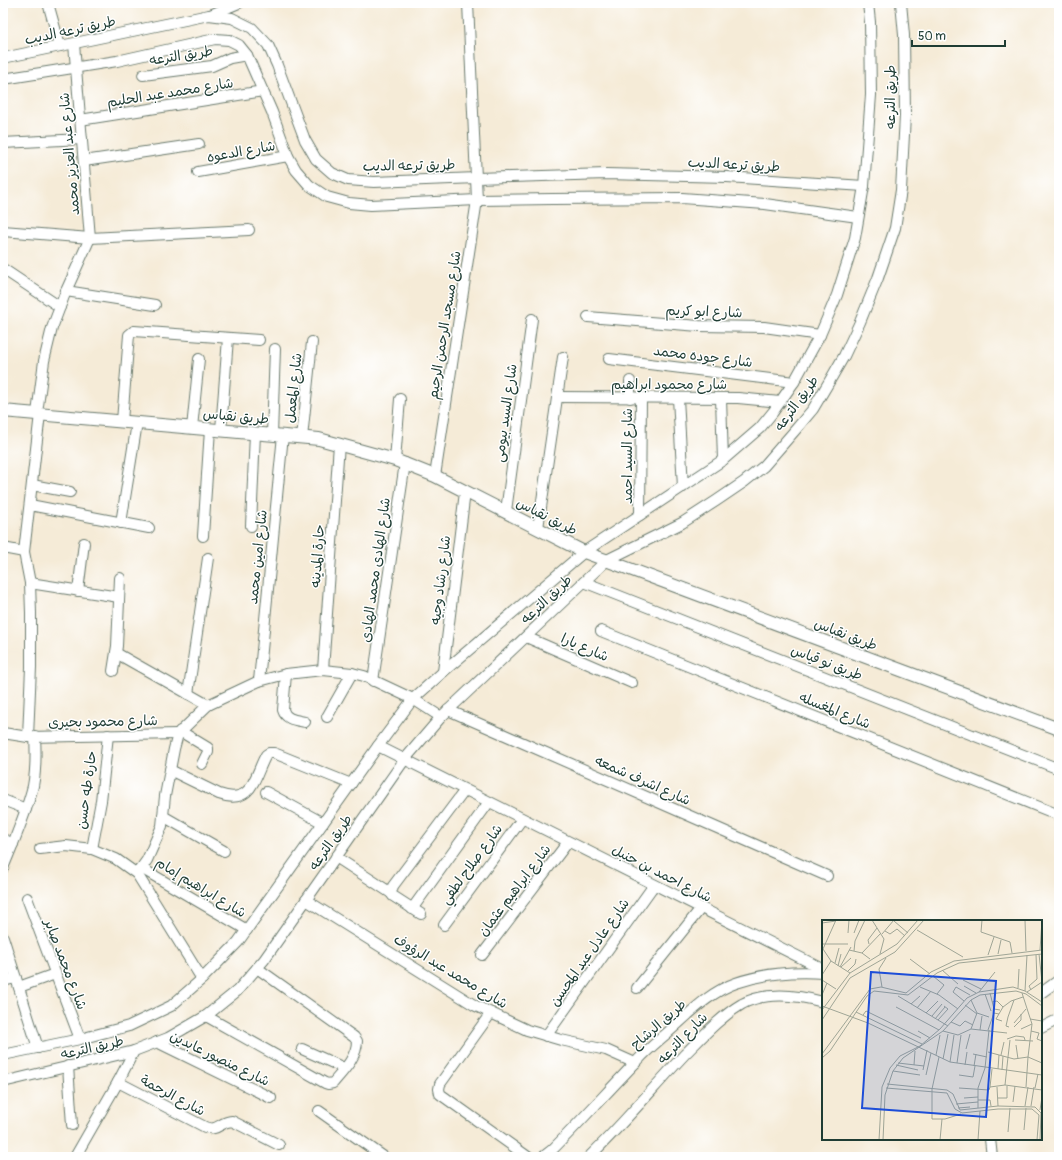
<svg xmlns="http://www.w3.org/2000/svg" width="1062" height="1160" font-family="Pangolin,'Playpen Sans Arabic',sans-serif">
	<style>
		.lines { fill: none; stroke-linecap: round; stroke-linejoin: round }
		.minor-casing { stroke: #6a7a6d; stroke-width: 12 }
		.tertiary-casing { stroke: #6a7a6d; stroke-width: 14 }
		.minor { stroke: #fff; stroke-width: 10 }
		.tertiary { stroke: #fff; stroke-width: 12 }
		.labels { text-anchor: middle; stroke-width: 3; stroke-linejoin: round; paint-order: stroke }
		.street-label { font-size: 14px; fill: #1f3d34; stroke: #fff }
		.inset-road { fill: none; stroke: #9fa596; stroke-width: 1 }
		.view { fill: #1d4ed8; fill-opacity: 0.15; stroke: #1d4ed8; stroke-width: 2 }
		.inset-edge { fill: none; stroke: #1f3d34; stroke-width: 2 }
	</style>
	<rect width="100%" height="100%" fill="#fff"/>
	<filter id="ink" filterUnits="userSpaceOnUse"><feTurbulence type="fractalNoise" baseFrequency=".025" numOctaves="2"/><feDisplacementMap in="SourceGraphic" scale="8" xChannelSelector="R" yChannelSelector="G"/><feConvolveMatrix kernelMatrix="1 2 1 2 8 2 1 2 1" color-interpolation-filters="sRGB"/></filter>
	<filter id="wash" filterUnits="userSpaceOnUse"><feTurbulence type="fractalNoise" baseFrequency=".012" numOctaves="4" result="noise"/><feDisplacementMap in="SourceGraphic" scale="16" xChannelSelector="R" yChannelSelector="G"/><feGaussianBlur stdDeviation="0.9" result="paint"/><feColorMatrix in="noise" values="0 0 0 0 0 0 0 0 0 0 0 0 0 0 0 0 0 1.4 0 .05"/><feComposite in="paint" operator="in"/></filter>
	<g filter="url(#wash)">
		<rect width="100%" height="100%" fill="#f5ebd7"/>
	</g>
	<g filter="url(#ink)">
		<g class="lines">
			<defs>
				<g id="minor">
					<polyline points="48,3 60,46"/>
					<polyline points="210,15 239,3"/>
					<polyline points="3,58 209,15 232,18 252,28 268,45 277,65 305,140 316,159 332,173 348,180 374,182 477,178 606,174 727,177 864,186"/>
					<polyline points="143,75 212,66 230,58 247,55"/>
					<polyline points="3,79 117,61 215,39 229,40 239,45 247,55 272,112 288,156 296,170 309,185 327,197 349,203 371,205 477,200 552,199 682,198 765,204 858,217"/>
					<polyline points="80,120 263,91"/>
					<polyline points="3,143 82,139"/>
					<polyline points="84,161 199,144"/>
					<polyline points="198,172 288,156"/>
					<polyline points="3,231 90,238 249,230"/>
					<polyline points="3,269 60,307"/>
					<polyline points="66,291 155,305"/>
					<polyline points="588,317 699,326 764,327 820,335"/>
					<polyline points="609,359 794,382"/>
					<polyline points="557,397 738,398 780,402"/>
					<polyline points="630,398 630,381"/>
					<polyline points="678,398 683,487"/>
					<polyline points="721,398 723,460"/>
					<polyline points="37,413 44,361 52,328 66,291 90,238 74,44"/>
					<polyline points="122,421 129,335 134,331 259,340"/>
					<polyline points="192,428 199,359"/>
					<polyline points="221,430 228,338"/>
					<polyline points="272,435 275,349"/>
					<polyline points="302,438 312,342"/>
					<polyline points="395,460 400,399"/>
					<polyline points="435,476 477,200 468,3"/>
					<polyline points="32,485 70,492"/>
					<polyline points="30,505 149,528"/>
					<polyline points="506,511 532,319"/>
					<polyline points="640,515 641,398"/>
					<polyline points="121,523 137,423"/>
					<polyline points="251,526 255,433"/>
					<polyline points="538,528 563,357"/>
					<polyline points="203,536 210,429"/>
					<polyline points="3,548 24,552"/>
					<polyline points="584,582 1059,769"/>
					<polyline points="30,583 119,597"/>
					<polyline points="78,591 84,543"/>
					<polyline points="601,631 1059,815"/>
					<polyline points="526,637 632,683"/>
					<polyline points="116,653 208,705"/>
					<polyline points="323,670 339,444"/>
					<polyline points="113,671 117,646 120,578"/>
					<polyline points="443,672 465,492"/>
					<path d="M286,674L283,710C286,720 296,720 305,722"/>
					<polyline points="259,681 283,435"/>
					<polyline points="373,681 405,463"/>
					<polyline points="188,694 208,558"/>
					<polyline points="448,710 827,876"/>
					<polyline points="327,717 352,673"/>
					<polyline points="180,731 208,748 208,752 202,764"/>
					<polyline points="3,733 28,737 178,734"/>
					<polyline points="28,737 31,667 31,613 30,583 24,552 40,414"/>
					<polyline points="378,746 823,969"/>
					<path d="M170,770L219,794C253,806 254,776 266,755L269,753H274L351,784"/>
					<polyline points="266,792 323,823"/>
					<polyline points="3,800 26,809"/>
					<polyline points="163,816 224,851"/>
					<polyline points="3,839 13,844"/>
					<polyline points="40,849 66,846 92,849 116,859 137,874 202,979"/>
					<polyline points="92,849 101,801 108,735"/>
					<polyline points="336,857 391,893"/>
					<path d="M3,868C14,841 26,814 33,786C36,770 36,753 35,736"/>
					<polyline points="141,868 247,930"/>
					<polyline points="137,874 147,860 162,826 165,796 174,749 178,734 208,705 259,681 286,674 323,670 352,673 364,676 413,699 441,717"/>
					<polyline points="27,898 80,1039"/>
					<polyline points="306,900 474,1005 527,1030 561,1040 606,1050 635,1063"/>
					<polyline points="412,909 489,802"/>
					<polyline points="421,914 393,896 391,893 393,886 465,790"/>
					<polyline points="444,925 522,819"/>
					<polyline points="3,937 38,1048"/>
					<polyline points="482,955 568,842"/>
					<polyline points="3,981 16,978"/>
					<polyline points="19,987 55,974"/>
					<polyline points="637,988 701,908"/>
					<polyline points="1041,993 1059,980"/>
					<polyline points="491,1013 440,1084 439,1089 440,1094 528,1157"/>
					<path d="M206,1016L325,1083L328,1084L333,1083C343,1071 357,1057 357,1041L354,1037L257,968"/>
					<polyline points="1041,1028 1059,1019"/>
					<polyline points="546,1036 654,885"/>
					<polyline points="157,1042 271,1098"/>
					<polyline points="302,1049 344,1068"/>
					<polyline points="3,1055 80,1039 129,1026 171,1006 202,979 238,942 378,746 413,699 443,672 584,552 723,460 760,428 773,412 794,382 820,335 837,295 855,238 864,186 871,95 870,22 868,3"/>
					<polyline points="68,1066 72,1125"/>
					<polyline points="3,1082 134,1051 168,1038 206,1016 237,991 264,960 405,759 441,717 607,560 682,523 716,501 744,482 764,466 797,428 813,409 829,382 844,356 860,322 878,278 895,228 901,190 905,116 904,35 901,3"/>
					<path d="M118,1082L205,1127C218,1132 219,1122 232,1121L279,1145"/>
					<polyline points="319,1111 384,1157"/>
					<polyline points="990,1139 992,1157"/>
					<polyline points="75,1157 118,1082 134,1051"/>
					<path d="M543,1157L552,1150C581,1121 609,1090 638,1060C649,1048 662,1038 674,1027C692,1011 712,991 736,983C765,973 793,971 823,973"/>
					<path d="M589,1157C623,1124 653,1088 685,1054C703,1036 720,1017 742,1004C767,991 798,995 823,1002"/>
				</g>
				<polyline id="tertiary" points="3,411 319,439 395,460 435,476 584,552 1059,729"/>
			</defs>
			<use href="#minor" class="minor-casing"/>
			<use href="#tertiary" class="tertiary-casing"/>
			<use href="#minor" class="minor"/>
			<use href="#tertiary" class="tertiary"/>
		</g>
	</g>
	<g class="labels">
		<g class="street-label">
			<text transform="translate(70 30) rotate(-12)" y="5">طريق ترعه الديب</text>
			<text transform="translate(181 55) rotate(-9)" y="5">طريق الترعه</text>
			<text transform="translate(170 92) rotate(-9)" y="5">شارع محمد عبد الحليم</text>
			<text transform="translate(890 97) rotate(-90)" y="5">طريق الترعه</text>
			<text transform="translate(241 151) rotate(-10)" y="5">شارع الدعوه</text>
			<text transform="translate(69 154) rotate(-95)" y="5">شارع عبد العزيز محمد</text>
			<text transform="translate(734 164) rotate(3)" y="5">طريق ترعه الديب</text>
			<text transform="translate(409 165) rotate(-1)" y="5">طريق ترعه الديب</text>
			<text transform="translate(704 311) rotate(2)" y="5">شارع ابو كريم</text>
			<text transform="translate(444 325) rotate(-81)" y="5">شارع مسجد الرحمن الرحيم</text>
			<text transform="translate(703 356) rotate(7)" y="5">شارع جوده محمد</text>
			<text x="669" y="389">شارع محمود ابراهيم</text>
			<text transform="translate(293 388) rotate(-84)" y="5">شارع المعمل</text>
			<text transform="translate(796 403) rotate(-54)" y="5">طريق الترعه</text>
			<text transform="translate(505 413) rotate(-82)" y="5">شارع السيد بيومى</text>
			<text transform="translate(236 416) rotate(5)" y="5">طريق نقباس</text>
			<text transform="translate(627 456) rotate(-90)" y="5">شارع السيد احمد</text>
			<text transform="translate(547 516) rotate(27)" y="5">طريق نقباس</text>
			<text transform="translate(317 556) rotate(-86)" y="5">حارة المدينه</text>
			<text transform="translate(257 557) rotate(-84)" y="5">شارع امين محمد</text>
			<text transform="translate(375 570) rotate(-82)" y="5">شارع الهادى محمد الهادى</text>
			<text transform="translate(440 580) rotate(-83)" y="5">شارع رشاد وجيه</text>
			<text transform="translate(546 599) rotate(-43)" y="5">طريق الترعه</text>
			<text transform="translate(846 634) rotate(21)" y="5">طريق نقباس</text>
			<text transform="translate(585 647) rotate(23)" y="5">شارع يارا</text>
			<text transform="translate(827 662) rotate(21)" y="5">طريق نو قياس</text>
			<text transform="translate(835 710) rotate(22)" y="5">شارع المغسله</text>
			<text transform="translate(103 721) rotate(-1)" y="5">شارع محمود بحيرى</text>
			<text transform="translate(643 780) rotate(24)" y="5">شارع اشرف شمعه</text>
			<text transform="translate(86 790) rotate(-82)" y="5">حارة طه حسن</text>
			<text transform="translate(330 842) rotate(-55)" y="5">طريق الترعه</text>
			<text transform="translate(471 864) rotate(-54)" y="5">شارع صلاح لطفي</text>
			<text transform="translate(662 873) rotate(27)" y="5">شارع احمد بن حنبل</text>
			<text transform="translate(201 887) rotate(31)" y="5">شارع ابراهيم إمام</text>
			<text transform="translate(514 890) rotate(-53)" y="5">شارع ابراهيم عثمان</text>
			<text transform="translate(589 952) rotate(-55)" y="5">شارع عادل عبد المحسن</text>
			<text transform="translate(66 964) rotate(69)" y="5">شارع محمد صابر</text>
			<text transform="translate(451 971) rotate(31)" y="5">شارع محمد عبد الرؤوف</text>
			<text transform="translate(658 1024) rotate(-41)" y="5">طريق الرشاح</text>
			<text transform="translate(682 1038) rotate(-46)" y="5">شارع الترعه</text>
			<text transform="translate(92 1047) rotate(-13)" y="5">طريق الترعه</text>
			<text transform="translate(220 1058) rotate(26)" y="5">شارع منصور عابدين</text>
			<text transform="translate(173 1095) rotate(28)" y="5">شارع الرحمة</text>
		</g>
	</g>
	<g transform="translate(822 920)">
		<rect width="220" height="220" fill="#f5ebd7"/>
		<path class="inset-road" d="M14,0L1,29L9,41L28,53M50,0L62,19L58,34M160,0L159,12L188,22L190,33M203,0L204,31M72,1L86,13M0,3L14,1M95,10L141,37M63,11L68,14L75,9L83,16M26,13L27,0M32,13L37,0M60,14L72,0M1,24H26M47,24L46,20L55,8M27,30L40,33L48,39M218,30L220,0M32,31L33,21L43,0M40,33L59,13M176,34L179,20M166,35L172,17M88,39L108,54M13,43L17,28M16,46L19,34M18,47L29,27M19,47L29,38M120,50L136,64M26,51L33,44L34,39M0,55L9,41M111,56L122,65L115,74M0,60L14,69M141,60L159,69M142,66L154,73M60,67L57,49L64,38M98,67L117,75L136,89M196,68L197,49M209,70L207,66L215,59L214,35M203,71L205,35M157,72L173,52M205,72L220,62L217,34M168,73L172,89L178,90M200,73L210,104L206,137M163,74L169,91M0,75L5,63M76,76L126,106M149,80L155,93L167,97M142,81L131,72L134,67L148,75M170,82L175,81L181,87M89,84L98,76M143,85L155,94M0,86L46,103L128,142L220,155M74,87L117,110M95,88L109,71M0,90L28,53L75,24L96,0M34,92L100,124M104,93L116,81M41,95L44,91L99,118M110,96L120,84M113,99L123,87M208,99L220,101M0,100L28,58L73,32L102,0M116,100L126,89L122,86M180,101L174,99L181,87L189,81L201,77M129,102L138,106L143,101L151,105M192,103L204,89M187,107L184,106L186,97L192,80M192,107L199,100V94M149,109L185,113M149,109L155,93M199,109L210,104M158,110L160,96M166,110L172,93L177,94M96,111L108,118M121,111L136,115L149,109M209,111L217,113L215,119L220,121M185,119L194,116L202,117L203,120M193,120L211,121M194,125L196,139M144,129L148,114M166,132L192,139L206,137L220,143M0,134L48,69L59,67L84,73L109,52L132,41L220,30M151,134L165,137M114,135L118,115M179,135L182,122M117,137L110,169V199H123L139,194M186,137L188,120M0,138L8,131L45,76L52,71L86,75L115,53L137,43L220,34M121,139L126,114M128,142L132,115M76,143L102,146M135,143L139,115M74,145L96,150M92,145L93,131M143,145L145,132M152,146L154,134M163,148L167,110M176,149L177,135M101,150L105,130M180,150L181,136M71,151L98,155M104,155L109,133M137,155L151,157L153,146M65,164L125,170L131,174L138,190L176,186L213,187L219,193L218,220M183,165L186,137M168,167L183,165L220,170M168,167L170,149M175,167L176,186M204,167L206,137M64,168L125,173L133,189L140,193L176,189H210L217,195L215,220M137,168L167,170L168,167M213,168L216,154M142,178L156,177M176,178H185V166M156,180H168L169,186M191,182L193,166M134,184L156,182M203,186L206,167M209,186L212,167M136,188L148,187M156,188V168L163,148M218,190L220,177M202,210L204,188M186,212L188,188M57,220L60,167L68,148L78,136L98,126L118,109L145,78L157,72L191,67L203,71L220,82M61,220L63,175L71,151L81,138L121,111L149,80L158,75L194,71L204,74L220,86M118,220L120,199M156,220L158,191"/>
		<path class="view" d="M49,52L174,61L164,197L40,188Z"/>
		<rect width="220" height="220" class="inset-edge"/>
	</g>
	<rect width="1062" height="1160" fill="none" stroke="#fff" stroke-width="16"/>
	<path d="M912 40v6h93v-6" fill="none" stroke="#1f3d34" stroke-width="2"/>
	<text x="918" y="40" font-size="12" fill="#1f3d34" stroke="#ffffff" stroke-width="3" paint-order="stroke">50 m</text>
</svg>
